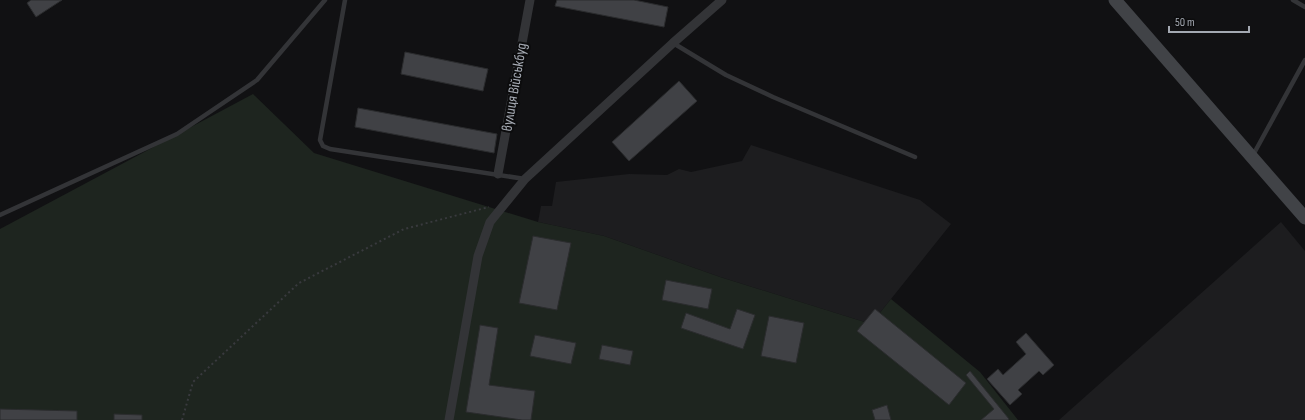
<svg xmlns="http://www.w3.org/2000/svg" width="1305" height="420" font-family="'Sofia Sans Condensed',sans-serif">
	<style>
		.built { fill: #1d1d1f }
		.green { fill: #1e251f }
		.building { fill: #404145; stroke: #2b2c2e }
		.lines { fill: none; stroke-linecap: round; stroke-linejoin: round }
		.path { stroke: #393a3e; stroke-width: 2; stroke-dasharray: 2 3; stroke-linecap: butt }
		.lane { stroke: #333437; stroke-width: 4.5 }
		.street { stroke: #333437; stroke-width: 9 }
		.secondary { stroke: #414347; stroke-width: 13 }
		.labels { text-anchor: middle; stroke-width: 4; stroke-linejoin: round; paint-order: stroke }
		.street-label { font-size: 15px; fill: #a4a9b2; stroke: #0c0c0d }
	</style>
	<rect width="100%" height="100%" fill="#111113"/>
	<g class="built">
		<polygon points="751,145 920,200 951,224 871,324 720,277 604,236 538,222 541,206 552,206 556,182 629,174 667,175 679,169 691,172 742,161"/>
		<polygon points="1281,222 1305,251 1305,420 1059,420"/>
	</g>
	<polygon class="green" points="253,94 314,153 538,222 604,236 720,277 871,324 891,299 980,372 1018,420 0,420 0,229"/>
	<g class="building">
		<polygon points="31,0 62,0 36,17 27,3"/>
		<polygon points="557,0 634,0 668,7 664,27 555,6"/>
		<polygon points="405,52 488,69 483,91 401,74"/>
		<polygon points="679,81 697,101 629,161 612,142"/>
		<polygon points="358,108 497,134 494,153 355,127"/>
		<polygon points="533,236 571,243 557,310 519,303"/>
		<polygon points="666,280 712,289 708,309 662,300"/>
		<polygon points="737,309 755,315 743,349 681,328 686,313 730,329"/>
		<polygon points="875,309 966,383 949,405 857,331"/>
		<polygon points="769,316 804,323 796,363 761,356"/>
		<polygon points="480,325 498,328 489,385 535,391 531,420 522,420 466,412"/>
		<polygon points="1026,333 1054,365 1043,375 1039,371 1018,390 1022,394 1010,405 987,379 998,369 1003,375 1026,354 1016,342"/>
		<polygon points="535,335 576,343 571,364 530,356"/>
		<polygon points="602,345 633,351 630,365 599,359"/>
		<polygon points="970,371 1009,419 1008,420 981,420 994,409 966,375"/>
		<polygon points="887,405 891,420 875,420 872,410"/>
		<polygon points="0,409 77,411 77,420 0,420"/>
		<polygon points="114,414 142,415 142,420 114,420"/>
	</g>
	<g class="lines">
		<polyline class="path" points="182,420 193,382 299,283 404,229 489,207"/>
		<g class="lane">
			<polyline points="345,0 320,140 323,146 330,149 525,179"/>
			<polyline points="1293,0 1305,7"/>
			<polyline points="673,43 726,75 773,97 915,157"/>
			<polyline points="1252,157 1305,60"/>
			<polyline points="0,215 177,134 257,80 325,0"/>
		</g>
		<g class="street">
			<polyline points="498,174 530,0"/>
			<polyline points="449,420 478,256 490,222 525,179 673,43 722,0"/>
		</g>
		<polyline class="secondary" points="1115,0 1305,218"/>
	</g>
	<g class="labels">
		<g class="street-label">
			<text transform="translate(514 87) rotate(-80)" y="5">вулиця Військбуд</text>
		</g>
	</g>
	<path d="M1169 26v6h80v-6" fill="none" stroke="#a4a9b2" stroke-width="2"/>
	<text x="1175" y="26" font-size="12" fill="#a4a9b2" stroke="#0c0c0d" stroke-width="3" paint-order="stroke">50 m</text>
</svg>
